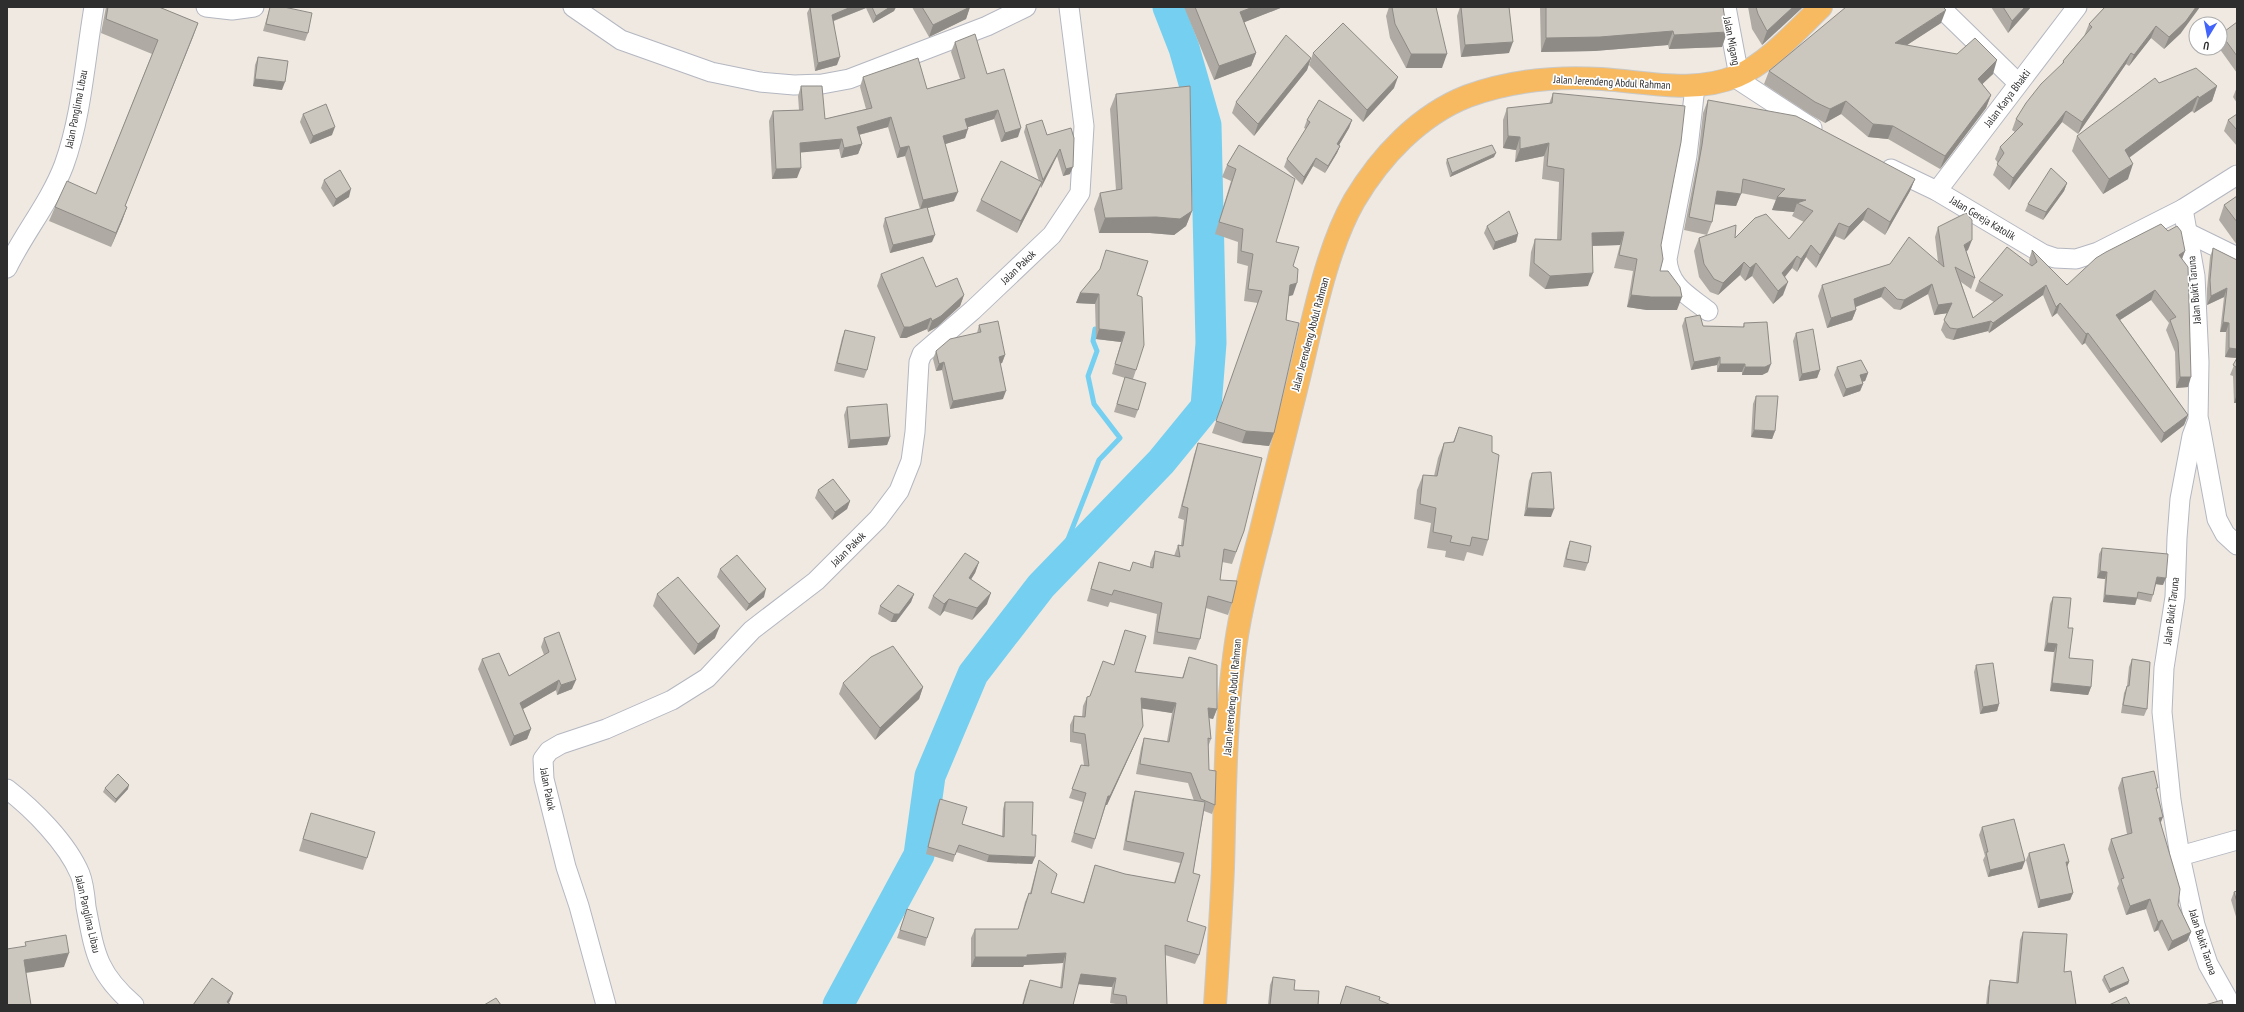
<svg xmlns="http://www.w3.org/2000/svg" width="2244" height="1012" font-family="'PT Sans Narrow',sans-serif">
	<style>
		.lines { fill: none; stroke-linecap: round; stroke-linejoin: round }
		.stream { stroke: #75cff0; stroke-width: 5 }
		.river { stroke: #75cff0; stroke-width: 31 }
		.minor-casing { stroke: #b4b7c1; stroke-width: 21 }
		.trunk-casing { stroke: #c9c9c9; stroke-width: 24 }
		.minor { stroke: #fff; stroke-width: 19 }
		.trunk { stroke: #f8ba60; stroke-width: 22 }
		.wall { fill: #afaba4 }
		.shaded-wall { fill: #8e8b86 }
		.building { fill: #cbc7bf; stroke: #8e8b86 }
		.labels { text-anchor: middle; stroke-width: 3.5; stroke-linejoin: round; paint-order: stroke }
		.street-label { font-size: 11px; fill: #2e2e2e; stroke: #fff }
	</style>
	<rect width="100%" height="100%" fill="#efe9e1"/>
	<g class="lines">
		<polyline class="stream" points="1056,570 1099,460 1120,438 1094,404 1088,376 1097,351 1093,341 1095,329"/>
		<polyline class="river" points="838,1005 919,855 930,776 973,674 1041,586 1161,462 1206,407 1211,343 1206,125 1184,48 1168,7"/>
		<defs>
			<g id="minor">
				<polyline points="206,7 232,10 254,7"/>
				<polyline points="573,7 621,40 711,72 760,82 794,85 822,84 849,79 987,26 1026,7"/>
				<polyline points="1726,7 1739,76"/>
				<polyline points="1940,7 2018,83"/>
				<polyline points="1734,77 1812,128"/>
				<path d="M1695,87L1687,156L1667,259C1669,287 1688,295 1708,311"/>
				<polyline points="1891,169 1937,191 2043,254 2055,258 2076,259 2098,252 2183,209 2237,175"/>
				<polyline points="1937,191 2077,7"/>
				<polyline points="2183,209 2195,276 2199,362 2198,420 2192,436 2180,499 2177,538 2175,597 2164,668 2162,712 2171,800 2180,856 2195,925 2208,964 2231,1005"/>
				<polyline points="2188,233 2237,257"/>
				<path d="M7,268C24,233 50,202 64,165C82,115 85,59 94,7"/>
				<polyline points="2199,421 2217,519 2225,534 2237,545"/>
				<path d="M7,789C33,809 67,843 80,874C84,884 85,896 86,907C95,954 97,973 134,1005"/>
				<polyline points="2180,856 2237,840"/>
				<polyline points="606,1005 579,906 566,867 544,779 543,759 549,751 561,744 606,729 672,700 707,678 752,630 816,581 878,519 899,491 911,461 915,432 919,362 922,354 973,310 1052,235 1080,193 1084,126 1069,7"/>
			</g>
			<path id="trunk" d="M1215,1005C1218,959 1221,914 1223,868C1225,798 1225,727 1234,657C1239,614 1250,571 1261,530C1273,483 1284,437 1296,390C1311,331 1324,254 1354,201C1380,157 1419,115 1468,96C1512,80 1556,76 1602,79C1648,82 1694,94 1737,76C1767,64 1798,29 1821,7"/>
		</defs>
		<use href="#minor" class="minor-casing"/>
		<use href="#trunk" class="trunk-casing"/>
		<use href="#minor" class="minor"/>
		<use href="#trunk" class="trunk"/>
	</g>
	<g class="wall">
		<polygon points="106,7 159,7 198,23 125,206 127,207 122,221 111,247 49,221 55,207 96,194 152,54 101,33"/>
		<polygon points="270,7 284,7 308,33 305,41 263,31"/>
		<polygon points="810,7 896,7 894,11 873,23 866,8 834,21 837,65 815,71 807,13"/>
		<polygon points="912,7 970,7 966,19 929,37"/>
		<polygon points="1184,7 1283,7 1244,22 1256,53 1251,66 1214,80"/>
		<polygon points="1389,7 1436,7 1442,68 1406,68 1390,38 1386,16"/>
		<polygon points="1460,7 1509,7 1509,53 1461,57 1457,16"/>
		<polygon points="1540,7 1723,7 1727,32 1722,47 1669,49 1668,45 1594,51 1541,52"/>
		<polygon points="1748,7 1803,7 1762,45 1752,29"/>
		<polygon points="1991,7 2031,7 2008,33"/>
		<polygon points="2105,7 2181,33 2164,49 2151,38 2129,66 2126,64 2078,134 2062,122 2009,190 1993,175 1998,163 1995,159 2000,147 2015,132 2012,130 2016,119 2062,65 2063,61 2084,36 2089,24"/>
		<polygon points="2237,22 2237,73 2219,48 2220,48 2220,37 2221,34 2237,23"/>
		<polygon points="1941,23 1907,45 1993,74 1982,84 1991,95 1986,108 1940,169 1888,139 1868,137 1841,114 1825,123 1811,115 1764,84 1769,71"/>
		<polygon points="955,42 987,74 1018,137 1001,142 994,119 968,127 965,138 945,144 954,201 928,208 932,242 890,253 883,226 885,218 920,209 905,156 897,158 888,127 859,135 862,144 858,154 841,158 839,149 800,152 797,178 772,179 769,121 773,111 799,110 798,96 801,86 825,119 866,109 860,87 863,77 927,89 960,79 951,52"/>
		<polygon points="1313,53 1394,88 1363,122 1309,65"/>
		<polygon points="258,57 282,90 253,86 255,65"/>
		<polygon points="1311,58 1307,70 1254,136 1232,113 1236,102"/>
		<polygon points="2159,83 2217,86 2212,101 2194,113 2192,111 2129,158 2128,179 2103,194 2072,151 2077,136"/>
		<polygon points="2237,87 2237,103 2233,97"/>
		<polygon points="1553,93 1661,245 1660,271 1677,310 1647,310 1627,307 1633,271 1614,268 1620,245 1592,246 1588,286 1545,289 1529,276 1531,252 1535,239 1557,240 1559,182 1542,179 1544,156 1515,162 1516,150 1503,148 1503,120 1507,108 1549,104"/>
		<polygon points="1116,94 1192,211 1186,226 1174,235 1150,233 1099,233 1094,209 1100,193 1116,190 1110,109"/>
		<polygon points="1708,100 1915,179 1910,191 1885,235 1863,220 1844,240 1835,236 1816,268 1806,257 1797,272 1792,268 1785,277 1783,295 1773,304 1752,276 1745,281 1740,275 1718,295 1710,292 1699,277 1694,251 1699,238 1789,239 1804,222 1792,216 1794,212 1772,210 1776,200 1741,193 1736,206 1715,204 1712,222 1707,235 1684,230 1698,158 1703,113"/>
		<polygon points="303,114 332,135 310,144 300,122"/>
		<polygon points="2237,114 2237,146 2224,131 2228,120"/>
		<polygon points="1307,120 1352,120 1349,128 1339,145 1340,146 1337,153 1325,173 1313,166 1302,185 1284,167 1287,159 1306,129 1304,128"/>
		<polygon points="1026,125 1047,135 1071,128 1070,174 1063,176 1057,156 1041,188 1040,186 1037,194 1017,233 976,211 981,200 1039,181 1024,132"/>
		<polygon points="1239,145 1276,242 1293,266 1293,295 1289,296 1274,433 1269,446 1242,443 1212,433 1258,303 1244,301 1248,266 1237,263 1238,242 1215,234 1231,181 1222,177 1227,165"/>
		<polygon points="1494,157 1450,177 1446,163 1447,159"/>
		<polygon points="324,180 349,197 333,207 321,188"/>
		<polygon points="2067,183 2064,191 2043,220 2025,211 2028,204"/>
		<polygon points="2237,196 2237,245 2219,220 2224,205"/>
		<polygon points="1487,226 1518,234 1516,242 1493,250 1484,233"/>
		<polygon points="1938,227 1968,250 1966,251 1975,278 1971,289 1961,282 1973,318 1994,302 1975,291 1979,281 2030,265 2029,260 2032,250 2067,285 2185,251 2182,259 2188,387 2176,388 2175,352 2166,330 2169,323 2151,300 2120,320 2188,415 2184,425 2161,443 2085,343 2082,345 2057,313 2052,317 2043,295 1989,333 1988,331 1953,340 1946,338 1941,330 1947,313 1934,315 1928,294 1900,310 1894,309 1881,297 1856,307 1856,310 1852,320 1827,328 1818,296 1822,285 1890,264 1938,262 1935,237"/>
		<polygon points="2213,248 2237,260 2237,403 2234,403 2233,376 2230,375 2237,358 2225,357 2226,332 2220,332 2224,297 2207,305 2207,289 2210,257"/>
		<polygon points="881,274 936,287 964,295 960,306 937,327 928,332 927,329 906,338 900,338 877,286"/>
		<polygon points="1080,293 1137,295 1136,370 1133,379 1138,410 1135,418 1114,412 1125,378 1112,374 1121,342 1096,339 1095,304 1076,303"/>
		<polygon points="1685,318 1703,326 1743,327 1744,323 1768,372 1762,375 1742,375 1742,372 1717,372 1717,365 1691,370 1682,326"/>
		<polygon points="979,325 1005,355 1002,363 1000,364 1003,399 950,409 942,370 936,371 933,359 936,351 977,333"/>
		<polygon points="845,330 867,370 864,378 834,371 842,338"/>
		<polygon points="1796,333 1820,370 1817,378 1799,381 1793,341"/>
		<polygon points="1837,367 1868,373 1865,381 1862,382 1863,384 1860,391 1843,397 1834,375"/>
		<polygon points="1756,396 1775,431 1772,439 1751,437 1753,404"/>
		<polygon points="847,407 890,437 887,445 848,448 844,415"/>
		<polygon points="1459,427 1488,540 1483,556 1467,552 1464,561 1445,557 1446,551 1427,548 1431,523 1414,519 1417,490 1423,475 1434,476 1438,458 1444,443 1453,442"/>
		<polygon points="1198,443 1244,531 1232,564 1222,562 1220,580 1232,603 1228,615 1206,608 1200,639 1196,650 1153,644 1157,614 1110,602 1108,607 1087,601 1095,574 1099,562 1130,571 1150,567 1150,563 1155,551 1174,556 1178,545 1181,545 1184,520 1178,518 1194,455"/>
		<polygon points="1532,473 1551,517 1524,516 1529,481"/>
		<polygon points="818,490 850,501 847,509 832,520 815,498"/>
		<polygon points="1570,541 1588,563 1585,571 1563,567 1567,549"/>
		<polygon points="2102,548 2163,585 2156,584 2153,595 2151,602 2137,599 2135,605 2103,602 2105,579 2097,578 2099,554"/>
		<polygon points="979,562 975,573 971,579 987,604 972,620 944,611 940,616 928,608 933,596"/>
		<polygon points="720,569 764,597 746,611 717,577"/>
		<polygon points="657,594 715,638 694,655 653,606"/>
		<polygon points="914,594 911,602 896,622 891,622 878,614 880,606"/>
		<polygon points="2053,597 2068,628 2069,658 2091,687 2088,695 2050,691 2054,652 2044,651 2050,604"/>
		<polygon points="1125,630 1135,672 1182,678 1189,657 1217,709 1213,719 1209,718 1211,739 1208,747 1209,770 1215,805 1212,814 1204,811 1193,873 1187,921 1199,955 1195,964 1165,955 1167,1005 1122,1005 1110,1003 1112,987 1078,984 1073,1005 1022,1005 1026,990 1030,980 1060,988 1063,963 1024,965 1023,967 971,967 971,938 975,929 1018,929 1025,902 1029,893 1030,893 1036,870 1039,860 1051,893 1083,903 1095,865 1125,874 1174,883 1180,863 1123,850 1132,800 1135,791 1194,801 1188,783 1136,774 1141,748 1144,738 1167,741 1172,713 1142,708 1143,726 1139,735 1107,805 1106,805 1092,849 1071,842 1083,802 1069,798 1081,765 1084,765 1081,744 1070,742 1070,725 1074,716 1082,717 1083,706 1087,697 1090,696 1114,665"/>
		<polygon points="544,638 572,689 557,695 556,690 523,709 531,729 527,739 510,746 478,669 482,659 509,676 544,655 541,647"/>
		<polygon points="2132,659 2147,709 2144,716 2121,713 2124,693 2127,686 2129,667"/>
		<polygon points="1976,665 1999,704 1997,711 1980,714 1974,672"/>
		<polygon points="843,683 923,687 919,699 875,740 839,694"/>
		<polygon points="2122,778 2157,792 2161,823 2178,905 2191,932 2187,941 2168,951 2158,930 2154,932 2146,909 2126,915 2117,888 2119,884 2108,849 2111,839 2127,834 2118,788"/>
		<polygon points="105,788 128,789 115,803 103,792"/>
		<polygon points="940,799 962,824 1002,836 1003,809 1005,802 1032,835 1035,857 1032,864 987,862 956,852 953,862 926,854 937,806"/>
		<polygon points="311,813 367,858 363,870 299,851 307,825"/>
		<polygon points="1982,827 2022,869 1988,877 1983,860 1985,856 1979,835"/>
		<polygon points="2029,853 2069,862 2067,867 2073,893 2070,900 2038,908 2026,860"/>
		<polygon points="2237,891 2237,920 2231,900 2234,892"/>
		<polygon points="907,909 927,938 925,946 897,938"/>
		<polygon points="2023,932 2064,972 2076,1005 1986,1005 1988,987 1990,980 2016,982 2020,940"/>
		<polygon points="2104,976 2129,981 2128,984 2109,993 2102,980"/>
		<polygon points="1273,977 1294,990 1318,1005 1268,1005 1270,985"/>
	</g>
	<g class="shaded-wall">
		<polygon points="851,7 866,7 866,8 830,22 832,15"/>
		<polygon points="890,7 896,7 894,11 873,23 876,16"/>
		<polygon points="970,7 966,19 929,37 933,25"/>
		<polygon points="1253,7 1283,7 1235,26 1240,12"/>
		<polygon points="1793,7 1803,7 1762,45 1767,31"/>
		<polygon points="2025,7 2031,7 2008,33 2012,21"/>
		<polygon points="2196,7 2200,7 2181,33 2164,49 2169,37"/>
		<polygon points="1946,10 1941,23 1890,56 1895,43"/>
		<polygon points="198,23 193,37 119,220 125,206"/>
		<polygon points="2156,26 2151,38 2129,66 2134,55"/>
		<polygon points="1673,31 1668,45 1594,51 1541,52 1546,38"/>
		<polygon points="1727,32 1722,47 1669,49 1674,35"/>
		<polygon points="1513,42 1509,53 1461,57 1465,45"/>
		<polygon points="1256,53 1251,66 1214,80 1219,66"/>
		<polygon points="2131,53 2126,64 2078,134 2082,122"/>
		<polygon points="1411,54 1447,54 1442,68 1406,68"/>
		<polygon points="840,57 837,65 815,71 818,63"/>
		<polygon points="1311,58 1307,70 1254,136 1258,124"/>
		<polygon points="1997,60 1993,74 1973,93 1978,79"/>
		<polygon points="1398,77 1394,88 1363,122 1367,110"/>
		<polygon points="255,79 285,82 282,90 253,86"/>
		<polygon points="2217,86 2212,101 2194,113 2199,98"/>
		<polygon points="1991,95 1986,108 1940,169 1945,156"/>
		<polygon points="2198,96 2192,111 2119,165 2125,150"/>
		<polygon points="1846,101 1841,114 1825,123 1830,109"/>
		<polygon points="998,110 994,119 962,129 965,119"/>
		<polygon points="2066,111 2062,122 2009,190 2013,178"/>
		<polygon points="891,117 888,127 854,136 857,127"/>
		<polygon points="1352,120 1349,128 1335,152 1337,144"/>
		<polygon points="1873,124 1893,126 1888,139 1868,137"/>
		<polygon points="335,127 332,135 310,144 313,136"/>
		<polygon points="1021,128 1018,137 1001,142 1005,133"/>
		<polygon points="968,129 965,138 939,146 943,136"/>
		<polygon points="1508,136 1520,137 1516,150 1503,148"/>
		<polygon points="842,139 839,149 796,153 800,143"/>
		<polygon points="1549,143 1544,156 1515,162 1520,149"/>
		<polygon points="862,144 858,154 841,158 844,148"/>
		<polygon points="909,146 905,156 897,158 900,148"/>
		<polygon points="1340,146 1337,153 1325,173 1328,166"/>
		<polygon points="1060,149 1057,156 1041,188 1043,180"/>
		<polygon points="1496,153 1494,157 1450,177 1452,173"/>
		<polygon points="1316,158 1313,166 1302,185 1304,177"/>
		<polygon points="2133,164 2128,179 2103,194 2109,179"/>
		<polygon points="1073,167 1070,174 1063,176 1066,169"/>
		<polygon points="801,168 797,178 772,179 776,169"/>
		<polygon points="1915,179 1910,191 1885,235 1890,222"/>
		<polygon points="1042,182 1037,194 1017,233 1021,221"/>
		<polygon points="2067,183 2064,191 2043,220 2046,212"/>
		<polygon points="351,189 349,197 333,207 336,199"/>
		<polygon points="1717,191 1741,194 1736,206 1712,204"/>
		<polygon points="958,192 954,201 920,210 923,200"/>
		<polygon points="1777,197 1806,200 1797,203 1794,212 1772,210"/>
		<polygon points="127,207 122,221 111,247 116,233"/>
		<polygon points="1868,208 1863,220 1844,240 1849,227"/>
		<polygon points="1192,211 1186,226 1174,235 1150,233 1099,233 1105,218"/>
		<polygon points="1839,223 1835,236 1816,268 1820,255"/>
		<polygon points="1624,232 1620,245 1587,246 1592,233"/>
		<polygon points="1518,234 1516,242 1493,250 1495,242"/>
		<polygon points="935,235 932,242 890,253 893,245"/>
		<polygon points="1972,240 1968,250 1960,255 1964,245"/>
		<polygon points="1811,245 1806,257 1797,272 1801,259"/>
		<polygon points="2185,251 2181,261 2179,255"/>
		<polygon points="1797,256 1792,268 1778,285 1782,273"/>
		<polygon points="1744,262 1740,275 1718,295 1723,283"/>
		<polygon points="1756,263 1752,276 1745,281 1750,268"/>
		<polygon points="1593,273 1588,286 1545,289 1550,276"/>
		<polygon points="1788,282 1783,295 1773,304 1778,291"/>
		<polygon points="1297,283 1293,295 1286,297 1290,285"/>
		<polygon points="1932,284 1928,294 1900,310 1904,300"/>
		<polygon points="2046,285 2043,295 1989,333 1993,323"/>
		<polygon points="1885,287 1881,297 1850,309 1854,299"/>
		<polygon points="2227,288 2224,297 2207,305 2211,296"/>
		<polygon points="2155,290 2151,300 2112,325 2116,315"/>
		<polygon points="1080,293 1099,294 1095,304 1076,303"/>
		<polygon points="964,295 960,306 937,327 928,332 932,321"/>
		<polygon points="1631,295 1682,297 1677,310 1647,310 1627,307"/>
		<polygon points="1952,303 1949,313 1934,315 1938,305"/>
		<polygon points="2060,303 2057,313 2052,317 2056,307"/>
		<polygon points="1856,310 1852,320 1827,328 1831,318"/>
		<polygon points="931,318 927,329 906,338 900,338 904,327"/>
		<polygon points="1991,321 1988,331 1953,340 1957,329"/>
		<polygon points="2223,322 2229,323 2226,332 2220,332"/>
		<polygon points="1099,329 1125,332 1121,342 1096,339"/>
		<polygon points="2088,333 2085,343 2082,345 2086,334"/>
		<polygon points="2229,348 2237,349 2237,358 2225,357"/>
		<polygon points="1005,355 1002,363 996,364 999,357"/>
		<polygon points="1720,357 1717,365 1691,370 1694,362"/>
		<polygon points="944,362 942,370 936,371 939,364"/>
		<polygon points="1720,364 1745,364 1742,372 1717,372"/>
		<polygon points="1771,364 1768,372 1762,375 1742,375 1745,367"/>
		<polygon points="1820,370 1817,378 1799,381 1802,374"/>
		<polygon points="1868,373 1865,381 1857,383 1860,375"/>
		<polygon points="2180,377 2191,377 2188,387 2176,388"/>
		<polygon points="1863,384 1860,391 1843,397 1846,389"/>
		<polygon points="1006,391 1003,399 950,409 953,401"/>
		<polygon points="2237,394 2237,403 2234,403"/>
		<polygon points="2188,415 2184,425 2161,443 2164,433"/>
		<polygon points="1754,430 1775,431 1772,439 1751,437"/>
		<polygon points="1246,431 1274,433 1269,446 1242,443"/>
		<polygon points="890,437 887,445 848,448 850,440"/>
		<polygon points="850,501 847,509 832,520 835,512"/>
		<polygon points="1527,508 1554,509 1551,517 1524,516"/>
		<polygon points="979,562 975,573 965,589 969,578"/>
		<polygon points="2100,571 2107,572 2105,579 2097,578"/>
		<polygon points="2157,577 2166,578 2163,585 2155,584"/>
		<polygon points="766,589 764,597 746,611 749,604"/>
		<polygon points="991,593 987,604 972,620 977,608"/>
		<polygon points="914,594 911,602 896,622 891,622 894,614"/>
		<polygon points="2105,595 2137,598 2135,605 2103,602"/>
		<polygon points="949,599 944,611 940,616 944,604"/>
		<polygon points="720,626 715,638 694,655 698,644"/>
		<polygon points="2047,643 2057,644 2054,652 2044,651"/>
		<polygon points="559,680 556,690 516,713 520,703"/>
		<polygon points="576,680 572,689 557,695 561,685"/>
		<polygon points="2052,683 2091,687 2088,695 2050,691"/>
		<polygon points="923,687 919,699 875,740 880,728"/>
		<polygon points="1141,698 1176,703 1172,713 1138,708"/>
		<polygon points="1999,704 1997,711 1980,714 1983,707"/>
		<polygon points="1208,708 1217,709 1213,719 1205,717"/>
		<polygon points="1143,726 1139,735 1107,805 1105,805 1108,796"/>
		<polygon points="531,729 527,739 510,746 514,736"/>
		<polygon points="129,785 128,789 115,803 116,799"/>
		<polygon points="2163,817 2159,827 2159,818"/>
		<polygon points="989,855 1035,857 1032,864 987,862"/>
		<polygon points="2025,861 2022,869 1988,877 1990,870"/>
		<polygon points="2066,862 2069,862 2066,869"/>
		<polygon points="2073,893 2070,900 2038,908 2040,900"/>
		<polygon points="2150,899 2146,909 2126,915 2130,906"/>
		<polygon points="2162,920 2158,930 2154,932 2158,922"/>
		<polygon points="2191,932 2187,941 2168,951 2172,941"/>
		<polygon points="69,953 64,967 19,974 24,960"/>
		<polygon points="1066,953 1063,963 1024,965 1023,967 971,967 975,957"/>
		<polygon points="1081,974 1116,978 1112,987 1077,984"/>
		<polygon points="2129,981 2128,984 2109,993 2110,989"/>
		<polygon points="233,993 230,1001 227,1005 227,1002"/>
	</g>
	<g class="building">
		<polygon points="108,7 159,7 198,23 125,206 127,207 116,233 55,207 67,181 96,194 158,40 106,19"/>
		<polygon points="270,7 284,7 312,13 308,33 266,24"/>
		<polygon points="810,7 851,7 832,15 840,57 818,63"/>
		<polygon points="872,7 890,7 876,16"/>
		<polygon points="922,7 970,7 933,25"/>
		<polygon points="1195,7 1253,7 1240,12 1256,53 1219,66"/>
		<polygon points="1392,7 1436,7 1447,54 1411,54 1395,24"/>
		<polygon points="1461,7 1509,7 1513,42 1465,45"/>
		<polygon points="1546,7 1723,7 1727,32 1674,35 1673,31 1600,37 1546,38"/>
		<polygon points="1756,7 1793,7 1767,31 1758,14"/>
		<polygon points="1846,7 1943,7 1946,10 1895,43 1957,54 1975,38 1997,60 1978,79 1991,95 1945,156 1893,126 1873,124 1846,101 1830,109 1815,102 1769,71"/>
		<polygon points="2003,7 2025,7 2012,21"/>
		<polygon points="2105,7 2196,7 2186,21 2169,37 2156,26 2134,55 2131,53 2082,122 2066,111 2013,178 1997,164 2004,153 2000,147 2023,124 2016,119 2026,103 2041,84 2064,62 2063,61 2092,27 2089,24"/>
		<polygon points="2237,22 2237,56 2221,34"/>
		<polygon points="1343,23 1398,77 1367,110 1313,53"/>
		<polygon points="975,34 987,74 1004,69 1021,128 1005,133 998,110 965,119 968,129 943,136 958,192 923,200 909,146 900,148 891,117 857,127 862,144 844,148 842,139 800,143 801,168 776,169 773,111 803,110 801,86 822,86 825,119 872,108 863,77 918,58 927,89 965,78 955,42"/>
		<polygon points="1286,35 1311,58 1258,124 1236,102"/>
		<polygon points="258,57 288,61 285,82 255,79"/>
		<polygon points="2196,68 2217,86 2199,98 2198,96 2125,150 2133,164 2109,179 2077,136 2155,78 2159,83"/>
		<polygon points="1190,86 1192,211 1180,219 1156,217 1105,218 1100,193 1122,189 1116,94"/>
		<polygon points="1553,93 1685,106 1681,142 1661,245 1663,259 1660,271 1668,271 1680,287 1682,297 1651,297 1631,295 1637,259 1619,255 1624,232 1592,233 1593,273 1550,276 1534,263 1535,239 1561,240 1564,169 1547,166 1549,143 1520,149 1520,137 1508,136 1507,108 1552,103"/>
		<polygon points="1319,100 1352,120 1337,144 1340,146 1328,166 1316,158 1304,177 1287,159 1310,122 1307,120"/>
		<polygon points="1708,100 1796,116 1915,179 1890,222 1868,208 1849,227 1839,223 1820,255 1811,245 1801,259 1797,256 1782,273 1788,282 1778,291 1756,263 1750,268 1744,262 1723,283 1714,279 1704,264 1699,238 1736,225 1735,238 1755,218 1766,214 1789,239 1813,211 1797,203 1806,200 1777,197 1785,189 1743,179 1741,194 1717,191 1712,222 1689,217 1702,145"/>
		<polygon points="326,104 335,127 313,136 303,114"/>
		<polygon points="2237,114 2237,130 2228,120"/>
		<polygon points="1042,120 1047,135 1071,128 1074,138 1073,167 1066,169 1060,149 1043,180 1026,125"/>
		<polygon points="1239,145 1295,179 1276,242 1299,247 1293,266 1298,269 1297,283 1290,285 1286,320 1299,323 1274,433 1246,431 1216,421 1262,291 1248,289 1253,254 1241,251 1243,229 1219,222 1236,169 1227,165"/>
		<polygon points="1492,145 1496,153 1452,173 1447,159"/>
		<polygon points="1001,161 1042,182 1021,221 981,200"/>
		<polygon points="2051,168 2067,183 2046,212 2028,204"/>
		<polygon points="340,170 351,189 336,199 324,180"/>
		<polygon points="2237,196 2237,222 2224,205"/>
		<polygon points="927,207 935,235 893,245 885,218"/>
		<polygon points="1509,211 1518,234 1495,242 1487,226"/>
		<polygon points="1966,213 1972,220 1972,240 1964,245 1975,278 1955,267 1973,318 2003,295 1979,281 2007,247 2032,266 2037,262 2032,250 2067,285 2096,258 2106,252 2161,224 2168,231 2177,226 2181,231 2185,251 2179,255 2188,267 2191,377 2180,377 2178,342 2170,320 2176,317 2155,290 2116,315 2188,415 2164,433 2088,333 2086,334 2060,303 2056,307 2046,285 1993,323 1991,321 1957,329 1950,328 1944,320 1952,303 1938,305 1932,284 1904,300 1897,299 1885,287 1854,299 1856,310 1831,318 1822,285 1890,264 1909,237 1944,267 1938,227"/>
		<polygon points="2213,248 2237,260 2237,349 2229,348 2229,323 2223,322 2227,288 2211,296 2210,280"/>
		<polygon points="1106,250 1148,261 1137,295 1142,297 1144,345 1136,370 1115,364 1125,332 1099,329 1099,294 1080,293 1100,269"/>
		<polygon points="923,257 936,287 957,278 964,295 941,316 932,321 931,318 910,327 904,327 881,274"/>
		<polygon points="1700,315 1703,326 1744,327 1744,323 1767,322 1771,364 1765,367 1745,367 1745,364 1720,364 1720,357 1694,362 1685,318"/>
		<polygon points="998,321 1005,355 999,357 1006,391 953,401 944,362 939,364 936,351 950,339 981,332 979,325"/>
		<polygon points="1813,329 1820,370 1802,374 1796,333"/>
		<polygon points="845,330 875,337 867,370 837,363"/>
		<polygon points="2237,358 2237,392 2236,367 2233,365"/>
		<polygon points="1861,360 1868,373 1860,375 1863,384 1846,389 1837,367"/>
		<polygon points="1125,377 1146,383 1138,410 1117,404"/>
		<polygon points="1756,396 1778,396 1775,431 1754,430"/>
		<polygon points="887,404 890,437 850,440 847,407"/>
		<polygon points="1459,427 1492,436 1492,452 1499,455 1488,540 1472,537 1470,546 1450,542 1452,536 1433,532 1436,508 1420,504 1423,475 1437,476 1444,443 1454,442"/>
		<polygon points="1198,443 1262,458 1244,531 1236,552 1224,549 1220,580 1237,581 1232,603 1208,596 1200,639 1157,632 1162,603 1114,590 1112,595 1091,589 1099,562 1130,571 1133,562 1153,568 1155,551 1180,557 1178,545 1183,546 1188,508 1182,506"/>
		<polygon points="1551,472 1554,509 1527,508 1532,473"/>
		<polygon points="833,479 850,501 835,512 818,490"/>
		<polygon points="1570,541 1591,546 1588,563 1566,559"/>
		<polygon points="2102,548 2168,554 2166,578 2157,577 2153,595 2138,592 2137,598 2105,595 2107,572 2100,571"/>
		<polygon points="965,553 979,562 969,578 991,593 977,608 949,599 944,604 933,596"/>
		<polygon points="737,555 766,589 749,604 720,569"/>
		<polygon points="678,577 720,626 698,644 657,594"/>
		<polygon points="898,585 914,594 899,614 894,614 880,606"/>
		<polygon points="2053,597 2071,598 2068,628 2073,628 2069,658 2093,660 2091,687 2052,683 2057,644 2047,643"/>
		<polygon points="1125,630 1146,636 1135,672 1183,678 1189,657 1217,665 1217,709 1208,708 1211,739 1208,738 1209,770 1216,771 1215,805 1201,799 1191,773 1140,764 1144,738 1169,742 1176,703 1141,698 1143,726 1110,796 1108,796 1095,839 1074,833 1086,793 1072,789 1081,765 1089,766 1085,734 1073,732 1074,716 1085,717 1087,697 1090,696 1103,661 1114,665"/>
		<polygon points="559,632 576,680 561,685 559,680 520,703 531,729 514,736 482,659 499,653 509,676 549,652 544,638"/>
		<polygon points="893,646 923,687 880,728 843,683 871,657"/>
		<polygon points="2132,659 2150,662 2147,709 2123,705 2127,686 2129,686"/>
		<polygon points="1993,663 1999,704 1983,707 1976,665"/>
		<polygon points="2154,771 2158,788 2156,788 2163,817 2159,818 2180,889 2178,905 2191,932 2172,941 2162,920 2158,922 2150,899 2130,906 2121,879 2124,878 2111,839 2132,833 2122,778"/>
		<polygon points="118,774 129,785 116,799 105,788"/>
		<polygon points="1135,791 1205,802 1193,873 1200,875 1187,921 1206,927 1199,955 1165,945 1167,1005 1127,1005 1126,996 1113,994 1116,978 1081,974 1073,1005 1023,1005 1030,980 1062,988 1066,953 1027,955 1027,957 975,957 975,929 1018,929 1029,893 1031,894 1039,860 1057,874 1051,893 1084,903 1095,865 1125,874 1175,883 1184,853 1126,841"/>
		<polygon points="940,799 967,807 962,824 1004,837 1005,802 1033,802 1032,835 1036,835 1035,857 989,855 959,845 955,855 928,847"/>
		<polygon points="311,813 375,832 367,858 303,839"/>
		<polygon points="2014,819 2025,861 1990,870 1986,852 1988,852 1982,827"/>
		<polygon points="2064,844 2069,862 2066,862 2073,893 2040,900 2029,853"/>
		<polygon points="2237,891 2237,902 2234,892"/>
		<polygon points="907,909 934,918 927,938 900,930"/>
		<polygon points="2023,932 2067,934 2064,972 2071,971 2076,1005 1988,1005 1990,980 2018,983"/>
		<polygon points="66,935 69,953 24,960 31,1005 7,1005 7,949 26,946 25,942"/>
		<polygon points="2123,967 2129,981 2110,989 2104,976"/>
		<polygon points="1273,977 1295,980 1294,990 1319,991 1318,1005 1270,1005"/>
		<polygon points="212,978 233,993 227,1002 231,1005 193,1005"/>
		<polygon points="1346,986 1380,997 1379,1000 1391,1005 1340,1005"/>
		<polygon points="2126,997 2130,1005 2109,1005"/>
		<polygon points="496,998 501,1005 484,1005"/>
		<polygon points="2222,1000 2223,1005 2205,1005"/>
	</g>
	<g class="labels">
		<g class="street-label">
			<text transform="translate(1732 41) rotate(79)" y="4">Jalan Migang</text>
			<text transform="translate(1612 82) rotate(3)" y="4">Jalan Jerendeng Abdul Rahman</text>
			<text transform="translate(2007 98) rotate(-53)" y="4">Jalan Karya Bhakti</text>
			<text transform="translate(76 109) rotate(-79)" y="4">Jalan Panglima Libau</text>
			<text transform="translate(1983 218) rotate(31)" y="4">Jalan Gereja Katolik</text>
			<text transform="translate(1018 267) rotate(-44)" y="4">Jalan Pakok</text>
			<text transform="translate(2194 290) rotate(-95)" y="4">Jalan Bukit Taruna</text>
			<text transform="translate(1310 334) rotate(-75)" y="4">Jalan Jerendeng Abdul Rahman</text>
			<text transform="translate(848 549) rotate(-45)" y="4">Jalan Pakok</text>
			<text transform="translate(2171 611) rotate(-83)" y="4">Jalan Bukit Taruna</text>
			<text transform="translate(1232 697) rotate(-85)" y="4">Jalan Jerendeng Abdul Rahman</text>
			<text transform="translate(548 789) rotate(79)" y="4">Jalan Pakok</text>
			<text transform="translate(88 914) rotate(77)" y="4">Jalan Panglima Libau</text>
			<text transform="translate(2203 942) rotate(72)" y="4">Jalan Bukit Taruna</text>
		</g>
	</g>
	<rect width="2244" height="1012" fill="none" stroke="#2e2e2e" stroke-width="16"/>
	<g transform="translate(2208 36) rotate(190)"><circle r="19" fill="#ffffff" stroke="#ababab"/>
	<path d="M0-3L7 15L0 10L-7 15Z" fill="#4264fb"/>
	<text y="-6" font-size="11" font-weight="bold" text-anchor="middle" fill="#2e2e2e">U</text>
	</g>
</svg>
